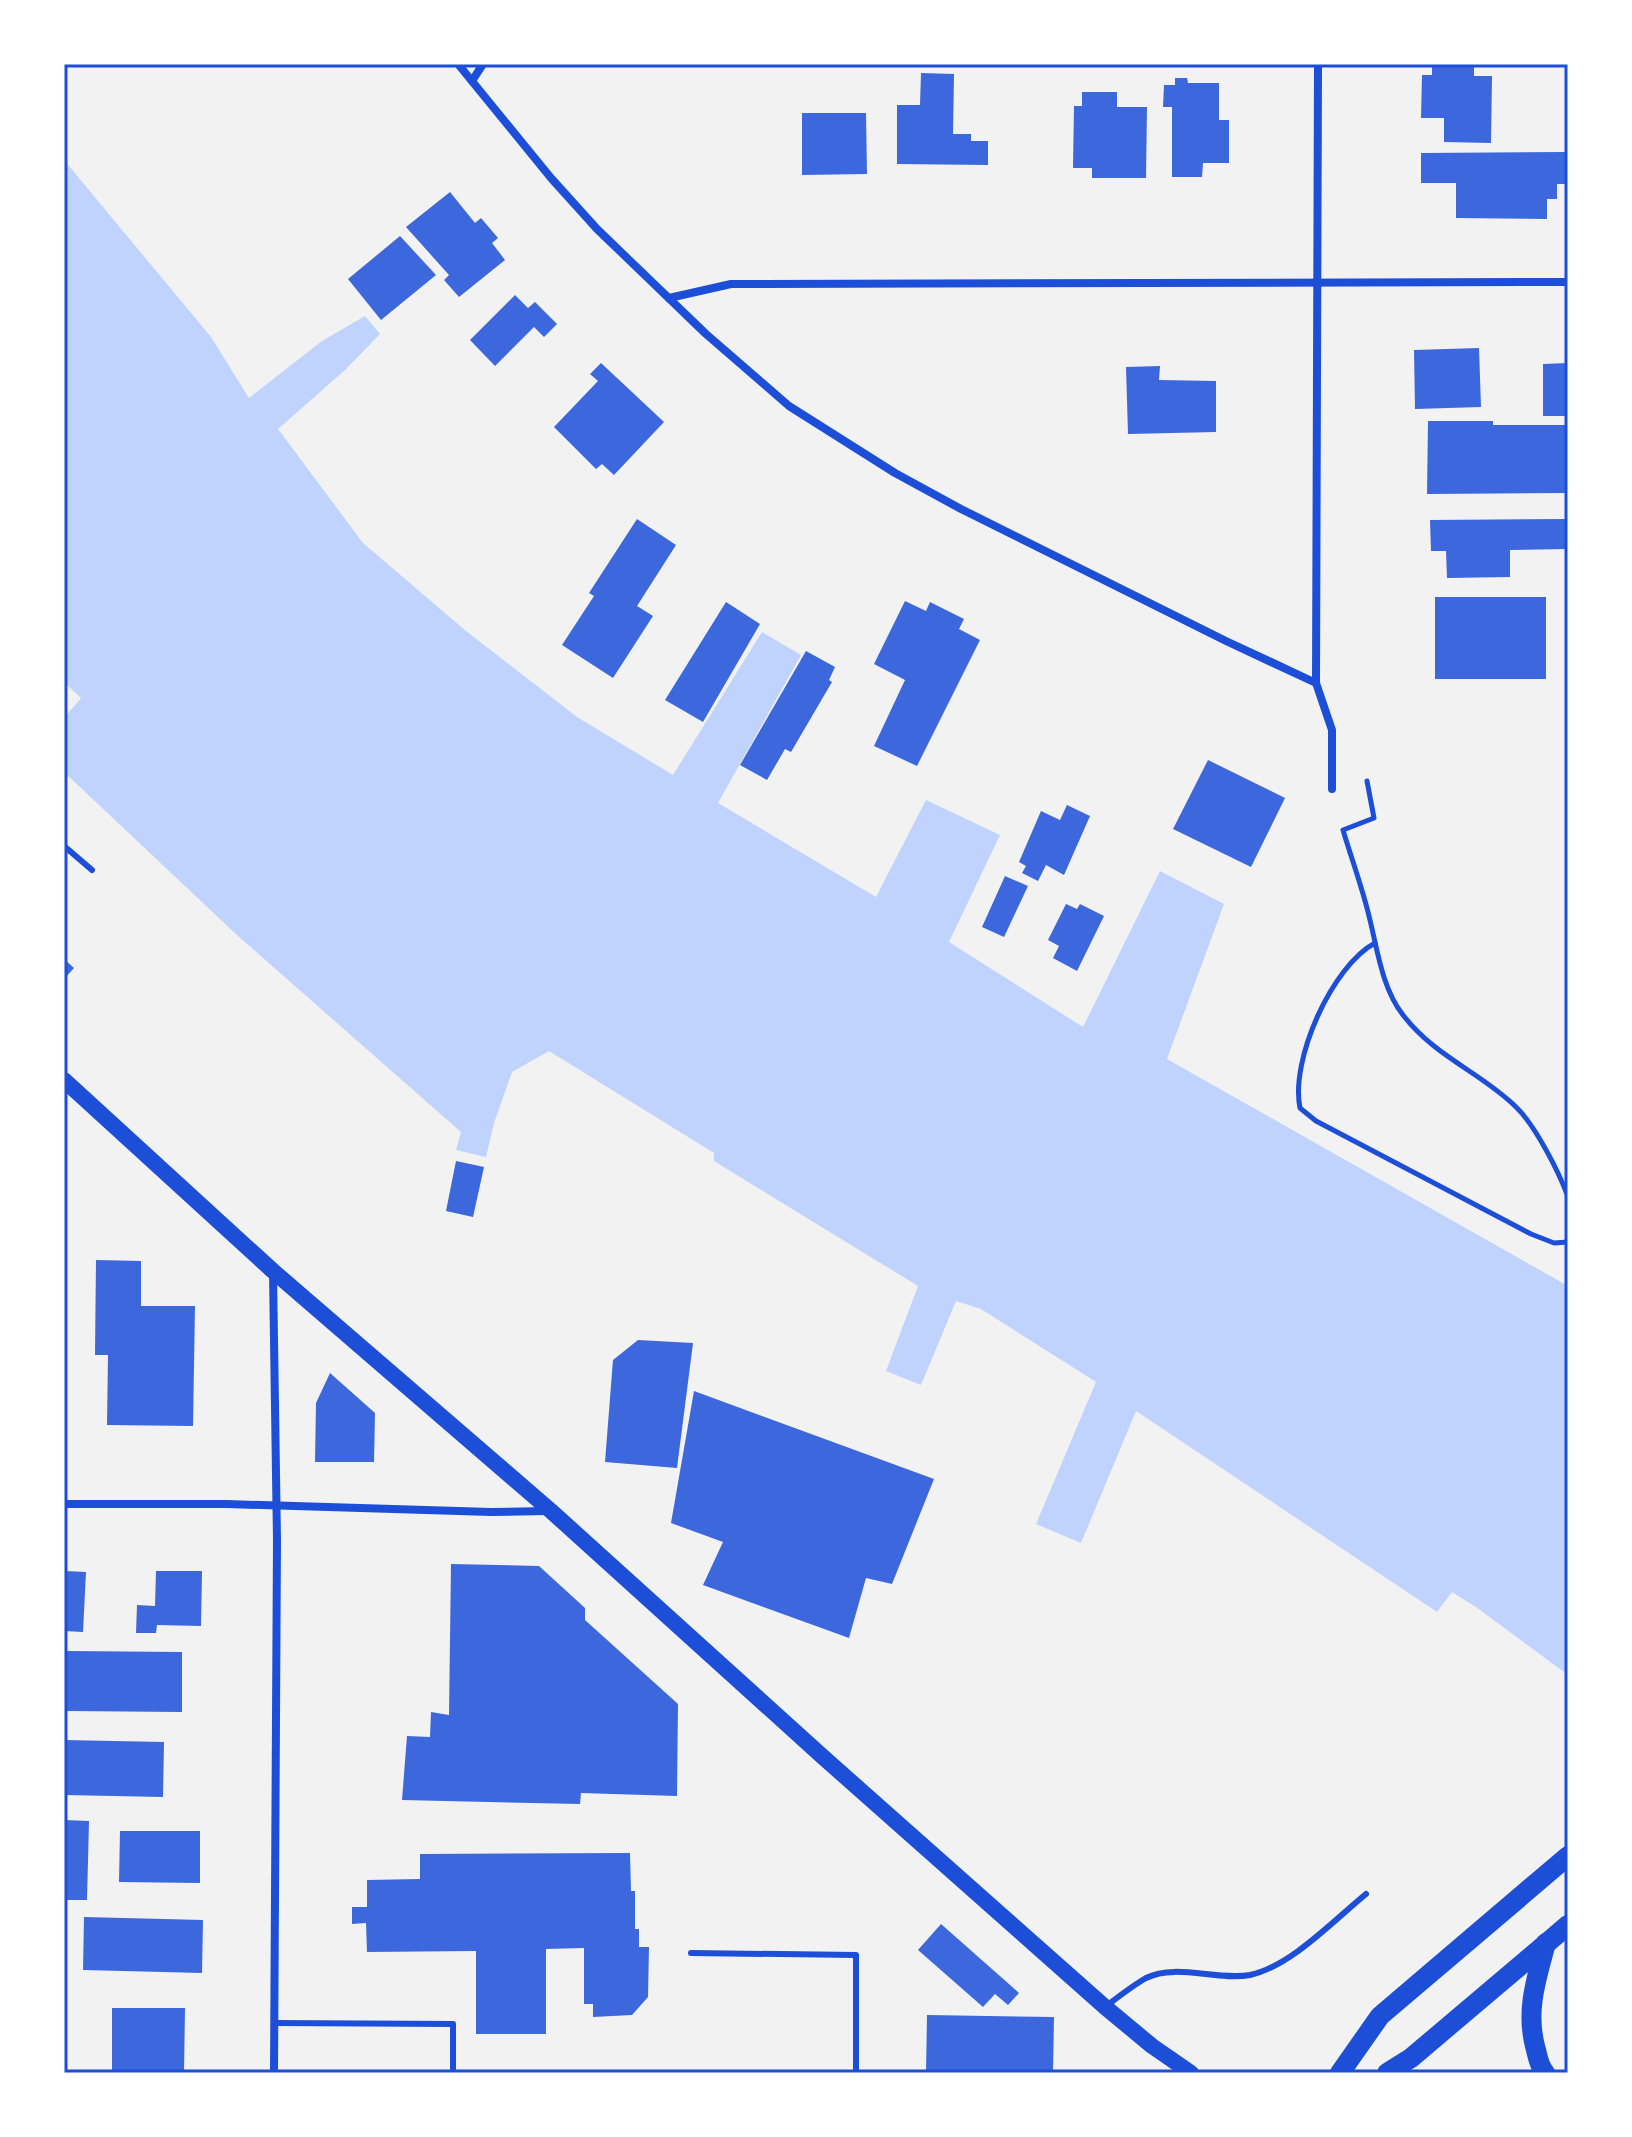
<svg xmlns="http://www.w3.org/2000/svg" width="1632" height="2137" font-family="Raleway,sans-serif">
	<style>
		.water { fill: #bfd3fe }
		.building { fill: #3d67dc }
		.lines { fill: none; stroke-linecap: round; stroke-linejoin: round }
		.path { stroke: #1d4ed8; stroke-width: 5 }
		.service { stroke: #1d4ed8; stroke-width: 6 }
		.minor { stroke: #1d4ed8; stroke-width: 8 }
		.secondary { stroke: #1d4ed8; stroke-width: 16 }
		.primary { stroke: #1d4ed8; stroke-width: 20 }
		.neatline { fill: none; stroke: #1d4ed8; stroke-width: 3 }
	</style>
	<rect width="100%" height="100%" fill="#f2f2f2"/>
	<polygon class="water" points="64,160 211,337 249,398 322,341 365,316 380,334 345,370 278,429 363,543 466,631 577,717 673,775 762,632 801,655 718,803 876,897 926,800 1000,835 949,942 1083,1027 1160,871 1224,904 1167,1059 1568,1286 1568,1675 1476,1607 1452,1592 1437,1612 1136,1411 1081,1543 1036,1524 1096,1382 981,1309 956,1301 921,1385 886,1371 918,1286 714,1161 714,1153 549,1051 512,1072 494,1123 486,1157 456,1150 461,1132 238,936 64,772 64,718 81,698 64,682"/>
	<g class="building">
		<polygon points="1432,64 1474,64 1474,76 1492,76 1491,143 1444,142 1444,118 1421,118 1422,75 1432,75"/>
		<polygon points="921,73 954,74 953,134 971,134 971,141 988,141 988,165 897,164 897,105 920,105"/>
		<polygon points="1175,78 1187,78 1188,83 1219,83 1219,120 1229,120 1229,163 1203,163 1202,177 1172,177 1172,107 1163,107 1164,85 1175,85"/>
		<polygon points="1082,92 1117,92 1117,107 1147,107 1146,178 1092,178 1092,168 1073,168 1074,106 1082,106"/>
		<polygon points="802,113 866,113 867,174 802,175"/>
		<polygon points="1568,152 1568,184 1557,184 1557,199 1547,199 1547,219 1456,218 1456,183 1421,183 1421,153"/>
		<polygon points="450,192 475,223 481,218 498,238 492,243 505,260 459,297 444,280 449,275 406,227"/>
		<polygon points="400,236 436,275 381,320 348,279"/>
		<polygon points="515,295 528,308 535,302 557,324 544,337 534,327 495,366 470,340"/>
		<polygon points="1479,348 1481,407 1415,409 1414,350"/>
		<polygon points="601,363 664,422 614,475 602,464 596,469 554,427 598,381 590,374"/>
		<polygon points="1568,363 1568,416 1543,416 1543,364"/>
		<polygon points="1160,366 1159,380 1216,381 1216,432 1128,434 1126,367"/>
		<polygon points="1428,421 1493,421 1493,425 1568,425 1568,493 1427,494"/>
		<polygon points="637,519 676,545 637,606 653,616 613,678 562,645 594,596 589,593"/>
		<polygon points="1568,519 1568,549 1510,550 1510,577 1447,578 1446,551 1431,551 1430,520"/>
		<rect x="1435" y="597" width="111" height="82"/>
		<polygon points="905,601 926,611 930,602 964,619 959,629 980,640 917,766 874,746 905,680 874,664"/>
		<polygon points="726,602 760,624 703,722 665,700"/>
		<polygon points="806,651 835,667 829,680 832,682 791,752 785,749 767,780 740,765"/>
		<polygon points="1208,760 1285,798 1251,867 1173,829"/>
		<polygon points="1067,805 1090,816 1064,875 1046,865 1038,881 1022,873 1026,866 1019,862 1041,811 1060,820"/>
		<polygon points="1005,876 1028,886 1004,937 982,927"/>
		<polygon points="1066,904 1077,909 1080,904 1104,916 1077,971 1053,958 1059,946 1048,940"/>
		<polygon points="64,959 74,968 64,979"/>
		<polygon points="456,1161 484,1167 473,1217 446,1211"/>
		<polygon points="96,1260 141,1261 141,1306 195,1306 193,1426 107,1425 108,1355 95,1355"/>
		<polygon points="638,1340 693,1343 677,1468 605,1462 613,1360"/>
		<polygon points="330,1373 375,1413 374,1462 315,1462 316,1403"/>
		<polygon points="694,1391 934,1479 892,1584 866,1578 849,1638 703,1585 723,1542 671,1523"/>
		<polygon points="451,1564 539,1566 585,1608 585,1620 678,1704 677,1796 581,1793 580,1804 402,1800 407,1736 430,1737 431,1712 449,1715"/>
		<polygon points="64,1571 86,1572 83,1632 64,1631"/>
		<polygon points="156,1571 202,1571 201,1626 157,1625 156,1633 136,1633 137,1605 155,1606"/>
		<polygon points="67,1651 182,1652 182,1712 66,1711"/>
		<polygon points="64,1740 164,1742 163,1797 64,1795"/>
		<polygon points="64,1820 89,1821 87,1900 64,1900"/>
		<polygon points="120,1831 200,1831 200,1883 119,1882"/>
		<polygon points="630,1853 631,1891 635,1891 635,1929 639,1929 639,1947 649,1947 648,1997 632,2015 593,2017 593,2004 584,2004 584,1948 546,1949 546,2034 476,2034 476,1951 367,1952 366,1923 352,1924 352,1907 367,1907 367,1880 420,1879 420,1854"/>
		<polygon points="84,1917 203,1920 202,1973 83,1970"/>
		<polygon points="941,1924 1019,1993 1008,2005 995,1994 983,2007 918,1950"/>
		<polygon points="112,2008 185,2008 184,2072 112,2071"/>
		<polygon points="927,2015 1054,2017 1053,2073 926,2073"/>
	</g>
	<g class="lines">
		<g class="path">
			<path d="M1367,781L1374,818L1343,830C1351,857 1361,884 1368,912C1377,946 1381,987 1403,1015C1435,1057 1482,1073 1516,1107C1535,1125 1559,1172 1568,1197"/>
			<path d="M1375,943C1332,966 1290,1060 1300,1108L1316,1121L1531,1234L1554,1243L1568,1242"/>
		</g>
		<g class="service">
			<polyline points="64,846 92,870"/>
			<polyline points="691,1953 856,1955 856,2073"/>
			<path d="M1105,2007C1118,1997 1132,1986 1146,1978C1176,1963 1217,1981 1250,1975C1291,1966 1333,1921 1366,1894"/>
			<polyline points="274,2023 453,2024 453,2073"/>
		</g>
		<g class="minor">
			<polyline points="458,64 551,178 597,229 706,334 789,406 895,473 961,509 1226,641 1316,683"/>
			<polyline points="1318,64 1316,683 1332,730 1332,789"/>
			<polyline points="472,81 483,64"/>
			<polyline points="669,298 731,284 1568,282"/>
			<polyline points="273,1272 277,1541 274,2073"/>
			<polyline points="64,1504 227,1504 491,1512 547,1511"/>
		</g>
		<polyline class="secondary" points="64,1080 273,1271 551,1511 823,1757 1105,2007 1152,2046 1191,2073"/>
		<g class="primary">
			<polyline points="1340,2073 1380,2016 1568,1856"/>
			<polyline points="1387,2073 1411,2058 1568,1925"/>
			<path d="M1545,2073C1539,2066 1538,2058 1536,2050C1525,2012 1536,1980 1546,1943"/>
		</g>
	</g>
	<rect width="1632" height="2137" fill="none" stroke="#ffffff" stroke-width="132"/>
	<rect x="66" y="66" width="1500" height="2005" class="neatline"/>
</svg>
